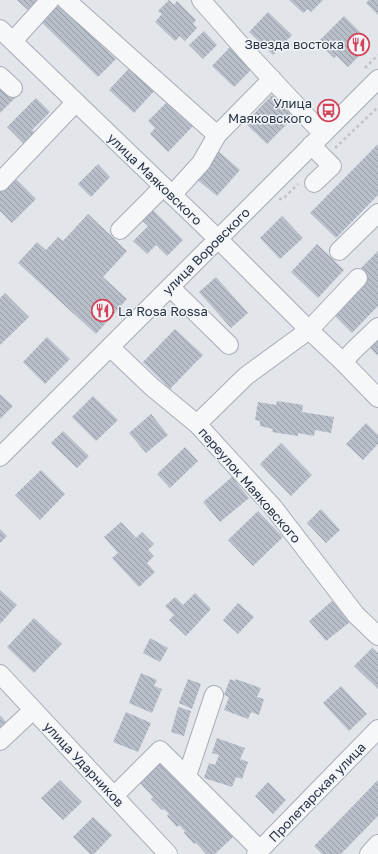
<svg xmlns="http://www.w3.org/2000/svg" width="378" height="854" font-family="'Golos Text',sans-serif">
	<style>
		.building { fill: url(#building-back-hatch) }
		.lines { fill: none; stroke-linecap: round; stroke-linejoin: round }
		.minor-casing { stroke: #a7adb6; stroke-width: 20 }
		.path { stroke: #c0c4ca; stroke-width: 2.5; stroke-dasharray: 3 3; stroke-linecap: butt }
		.minor { stroke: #f5f7f9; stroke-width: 18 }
		.labels { text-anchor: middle; stroke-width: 3; stroke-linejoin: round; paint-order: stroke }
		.poi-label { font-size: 13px; fill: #293344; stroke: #f2f5f8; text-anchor: end }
		.street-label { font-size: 13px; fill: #293344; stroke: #f2f5f8 }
	</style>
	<defs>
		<pattern id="building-back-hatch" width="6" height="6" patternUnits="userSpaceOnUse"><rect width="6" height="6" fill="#b9bfc9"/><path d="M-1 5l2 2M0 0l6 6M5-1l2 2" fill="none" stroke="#969ca5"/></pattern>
	</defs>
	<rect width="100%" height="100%" fill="#e2e6eb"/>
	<g class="building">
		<polygon points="17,0 39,0 29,11"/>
		<polygon points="169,0 174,5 177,1 196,20 193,24 197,28 185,41 180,36 175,41 155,22 162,14 158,11"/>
		<polygon points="289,0 323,0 311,12 308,9 303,13"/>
		<polygon points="369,0 378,0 378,15 366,3"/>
		<polygon points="56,1 116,59 98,77 38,19"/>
		<polygon points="268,12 292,35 273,55 249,32"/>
		<polygon points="344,16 366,38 360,43 366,49 348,67 337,56 334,58 323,47 325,45 320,40"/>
		<polygon points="204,31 217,45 203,59 189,45"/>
		<polygon points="231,46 253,68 234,87 212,66"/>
		<polygon points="131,66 156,89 134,113 109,90"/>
		<polygon points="0,81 16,97 0,113"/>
		<polygon points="272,95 294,117 267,144 245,123"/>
		<polygon points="36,98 50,112 32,130 37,135 26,146 7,127"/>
		<polygon points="169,100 194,125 168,152 150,134 155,128 148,121"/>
		<polygon points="378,144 378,195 336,238 310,213"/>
		<polygon points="217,150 240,170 217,196 194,177"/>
		<polygon points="98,164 110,177 91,197 78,184"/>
		<polygon points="14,177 36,199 12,223 0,211 0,190"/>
		<polygon points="150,207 183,240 167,256 156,245 147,254 133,241 148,226 139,218"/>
		<polygon points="88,214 127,251 103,277 127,299 96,334 18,263 37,242 46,250 58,237 63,241"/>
		<polygon points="282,216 303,238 280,259 260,238"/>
		<polygon points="317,244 344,270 318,298 291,272"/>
		<polygon points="378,251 378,306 352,333 330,311 359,270"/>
		<polygon points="216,277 248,313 231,328 199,292"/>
		<polygon points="5,293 29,317 0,345 0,298"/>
		<polygon points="175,329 203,355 170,389 143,362"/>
		<polygon points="47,337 70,359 45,384 23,362"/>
		<polygon points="378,338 378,356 369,347"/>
		<polygon points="0,394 13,406 0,419"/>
		<polygon points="93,396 118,420 96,441 72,417"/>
		<polygon points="277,401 303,405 302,412 334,417 331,433 315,430 314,436 298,433 298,436 272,432 273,429 260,426 260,421 255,420 258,402 276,405"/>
		<polygon points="151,414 168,435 146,453 129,433"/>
		<polygon points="366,423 378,435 378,444 363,460 346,444"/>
		<polygon points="63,431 89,456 77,468 51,443"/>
		<polygon points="281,443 312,475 291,496 260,464"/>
		<polygon points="185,447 198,461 170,488 157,474"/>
		<polygon points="41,470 65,494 40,520 15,495"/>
		<polygon points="232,477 249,498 220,522 203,502"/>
		<polygon points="321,509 340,530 326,543 307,523"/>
		<polygon points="258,511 283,537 253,566 228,540"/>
		<polygon points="121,522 136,538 142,532 154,544 148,550 154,556 147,563 155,572 139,587 112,558 118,553 104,537"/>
		<polygon points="0,529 7,536 0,543"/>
		<polygon points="0,590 17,605 0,624"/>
		<polygon points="195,593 211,609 186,636 169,620 174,615 165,606 175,597 183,605"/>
		<polygon points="332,601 350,622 326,641 309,621"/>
		<polygon points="238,603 254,617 238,634 223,620"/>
		<polygon points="34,618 62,644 34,673 7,647"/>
		<polygon points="150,638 168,648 160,662 143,653"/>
		<polygon points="372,648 378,653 378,689 354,666"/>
		<polygon points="141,673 157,680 154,686 162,689 152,713 129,703"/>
		<polygon points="188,679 201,684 192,709 179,703"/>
		<polygon points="230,679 235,681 236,679 261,688 257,697 264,699 259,715 251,712 248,719 224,710 229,697 224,695"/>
		<polygon points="341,686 367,714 349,731 323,703"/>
		<polygon points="178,707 191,711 184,736 171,732"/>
		<polygon points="126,712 151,723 138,752 113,742"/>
		<polygon points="0,715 6,722 0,727"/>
		<polygon points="217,738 245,748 240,759 248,762 242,779 236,777 232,787 204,778 209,763 215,765 219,755 212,753"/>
		<polygon points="161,761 234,836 215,854 206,854 196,843 194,844 184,833 185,831 179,825 177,827 167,816 169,814 164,809 162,810 151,799 153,797 139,782"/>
		<polygon points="60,780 82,802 63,820 41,798"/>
		<polygon points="378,780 378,816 341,854 322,854 314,846"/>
		<polygon points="268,782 286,800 273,814 255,796"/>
		<polygon points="93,817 112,835 94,854 90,854 73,837"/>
	</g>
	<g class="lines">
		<defs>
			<g id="minor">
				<polyline points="66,0 217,135"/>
				<polyline points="201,0 254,60 323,134"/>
				<polyline points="0,29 218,239 309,330 343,362 378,398"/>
				<polyline points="13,41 50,0"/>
				<polyline points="0,76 13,88"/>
				<polyline points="311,145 332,166 314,183"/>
				<polyline points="0,182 76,102"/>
				<polyline points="172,195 201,163 217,135 272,79"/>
				<polyline points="120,230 163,187"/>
				<polyline points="339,251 378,213"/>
				<polyline points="170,287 229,345"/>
				<polyline points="110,347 152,387 197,424 273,507 356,615 378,636"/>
				<polyline points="343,362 354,350 378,327"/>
				<polyline points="197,424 246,376 309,330 358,278"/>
				<polyline points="0,457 378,79"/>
				<polyline points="0,674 168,854"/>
				<polyline points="0,741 33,710"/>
				<polyline points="187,776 214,695"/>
				<polyline points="114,796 160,750 260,850"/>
				<polyline points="256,854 378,729"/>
				<polyline points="369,854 378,844"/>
			</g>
		</defs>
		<use href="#minor" class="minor-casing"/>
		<g class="path">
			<polyline points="365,68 378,55"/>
			<polyline points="335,148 378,107"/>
			<polyline points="279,199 283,199 298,184"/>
		</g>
		<use href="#minor" class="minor"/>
	</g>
	<defs>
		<symbol id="restaurant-ring" viewBox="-11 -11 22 22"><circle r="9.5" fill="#f2f5f8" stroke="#d44459" stroke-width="1.5"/><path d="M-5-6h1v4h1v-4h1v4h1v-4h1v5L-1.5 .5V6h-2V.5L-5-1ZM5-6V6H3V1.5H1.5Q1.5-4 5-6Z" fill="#d44459"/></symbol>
		<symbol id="bus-ring" viewBox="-11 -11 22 22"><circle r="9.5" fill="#f2f5f8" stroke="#d44459" stroke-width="1.5"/><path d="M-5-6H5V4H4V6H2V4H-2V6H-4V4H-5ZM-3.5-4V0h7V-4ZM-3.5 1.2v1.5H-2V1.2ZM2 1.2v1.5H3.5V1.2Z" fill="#d44459"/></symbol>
	</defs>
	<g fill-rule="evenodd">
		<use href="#restaurant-ring" x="346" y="32" width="25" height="25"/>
		<use href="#bus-ring" x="316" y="98" width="25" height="25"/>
		<use href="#restaurant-ring" x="90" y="298" width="25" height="25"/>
	</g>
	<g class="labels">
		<g class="poi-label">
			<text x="344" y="49">Звезда востока</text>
			<text x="312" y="108">Улица<tspan x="312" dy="15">Маяковского</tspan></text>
			<text x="118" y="316" text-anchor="start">La Rosa Rossa</text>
		</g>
		<g class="street-label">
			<text transform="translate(155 179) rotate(44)" y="5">улица Маяковского</text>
			<text transform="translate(206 251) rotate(-45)" y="5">улица Воровского</text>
			<text transform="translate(250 485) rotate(49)" y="5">переулок Маяковского</text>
			<text transform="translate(84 764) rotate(47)" y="5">улица Ударников</text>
			<text transform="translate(317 792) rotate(-46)" y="5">Пролетарская улица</text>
		</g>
	</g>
</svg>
